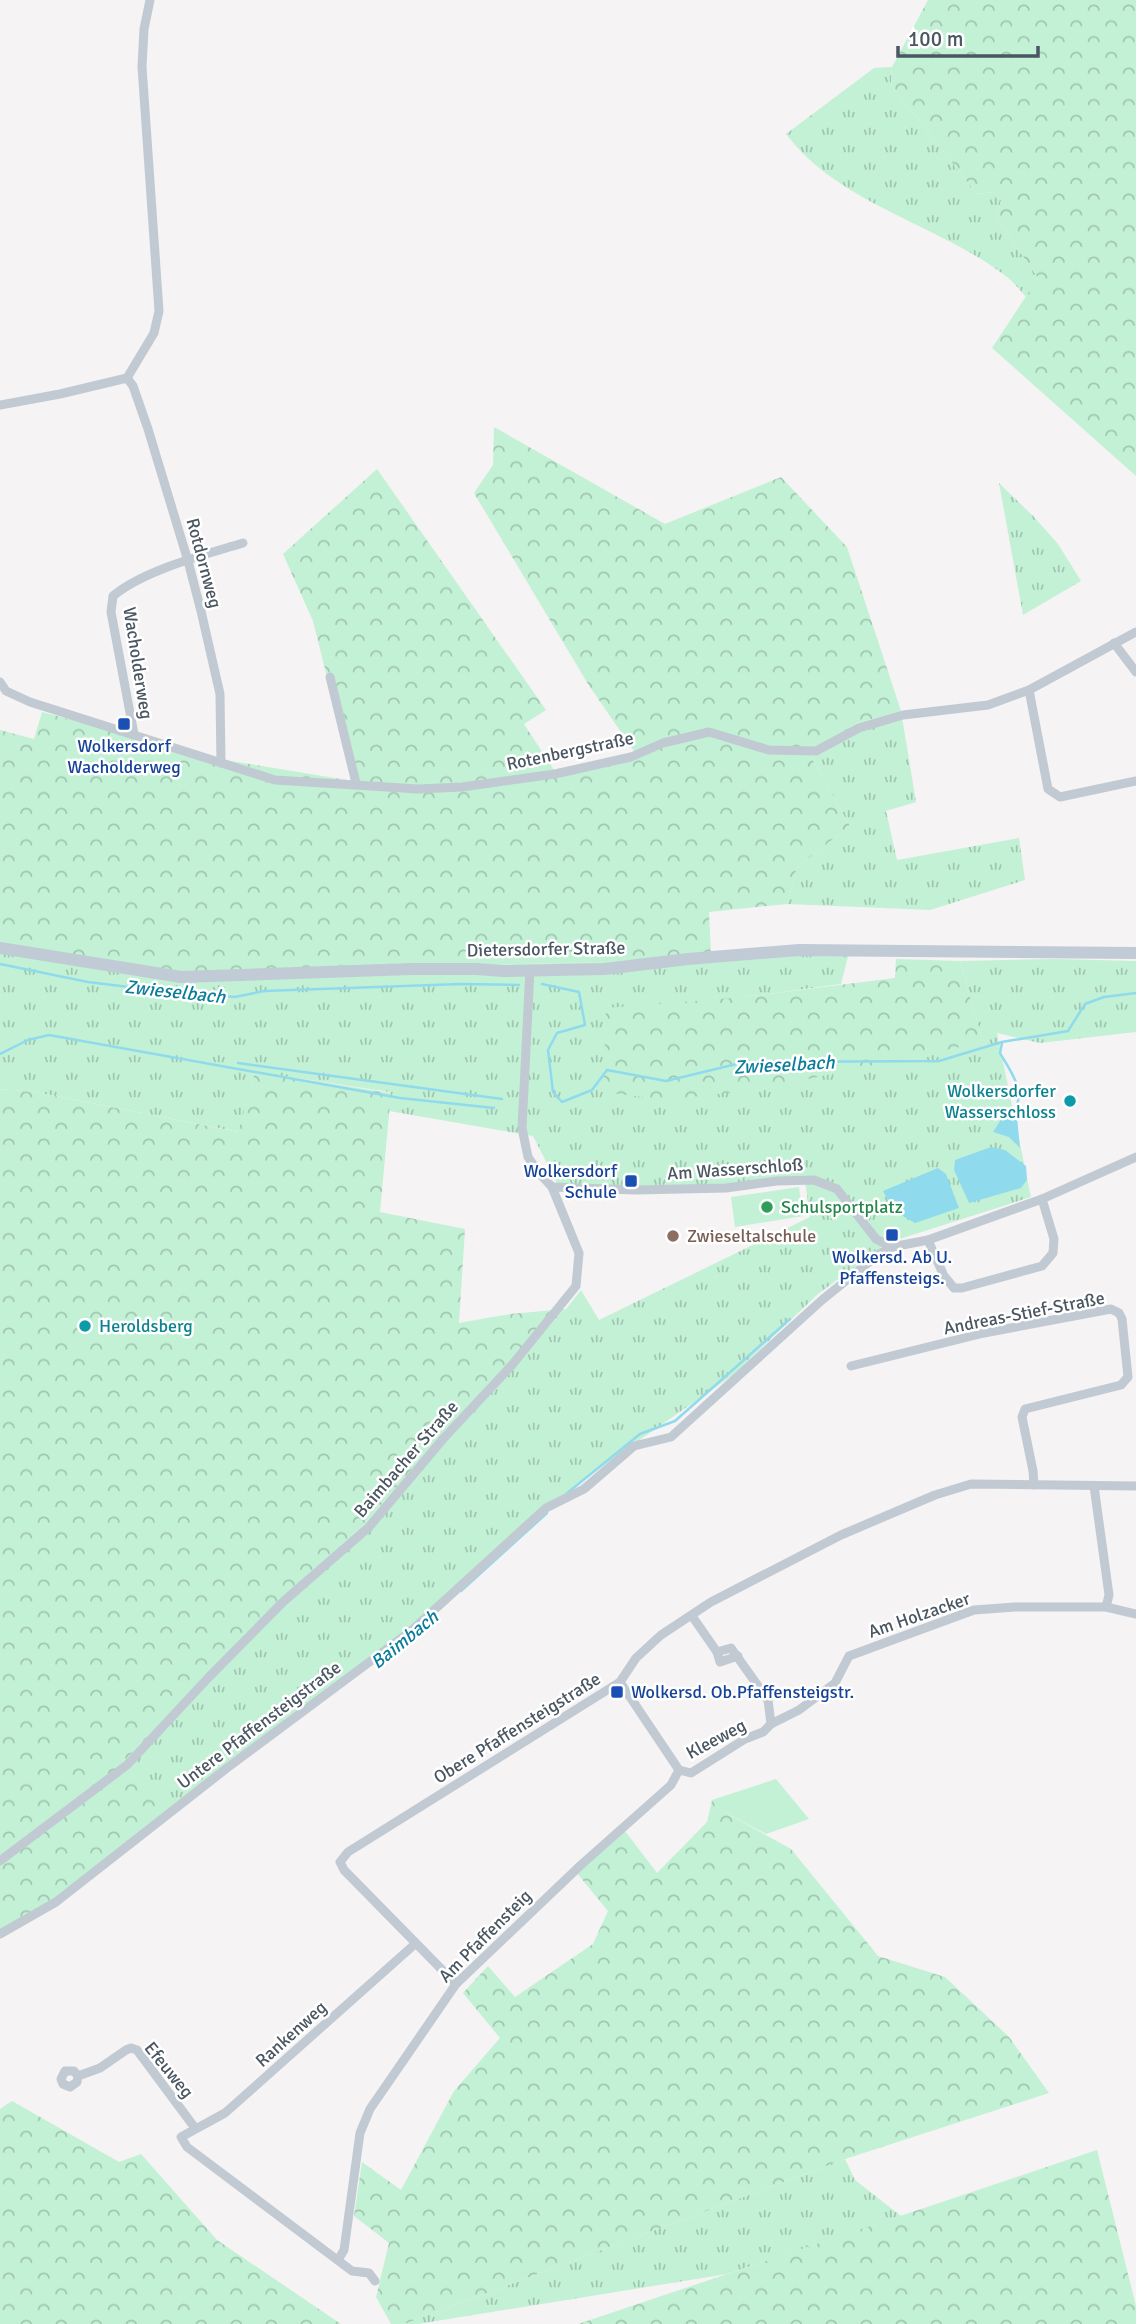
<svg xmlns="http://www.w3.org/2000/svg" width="1136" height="2324" font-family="Signika,sans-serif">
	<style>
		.grass { fill: url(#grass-tufts) }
		.forest { fill: url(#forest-crowns) }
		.park { fill: #c3f1d5 }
		.water { fill: #90daee }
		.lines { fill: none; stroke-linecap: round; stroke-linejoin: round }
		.stream { stroke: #90daee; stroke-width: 2.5 }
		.street { stroke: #c1cad2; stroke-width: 9 }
		.secondary { stroke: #c1cbd6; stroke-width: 12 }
		.transit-dot { fill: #1a4fb4; stroke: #fff; stroke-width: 2.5 }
		.culture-dot { fill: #0f9aa8; stroke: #fff; stroke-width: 2.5 }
		.leisure-dot { fill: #2e9e5b; stroke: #fff; stroke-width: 2.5 }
		.education-dot { fill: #8d6e63; stroke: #fff; stroke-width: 2.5 }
		.labels { text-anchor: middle; stroke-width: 5; stroke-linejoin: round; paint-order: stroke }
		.street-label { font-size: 18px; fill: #4a5661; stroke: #fff }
		.transit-label { font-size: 18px; fill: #164399; stroke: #fff }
		.culture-label { font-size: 18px; fill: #0d838f; stroke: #fff; text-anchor: end }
		.leisure-label { font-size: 18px; fill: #27864d; stroke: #fff; text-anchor: start }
		.education-label { font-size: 18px; fill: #785e54; stroke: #fff; text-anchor: start }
		.water-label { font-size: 19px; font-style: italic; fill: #0c7c9b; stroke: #fff }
	</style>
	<defs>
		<pattern id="grass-tufts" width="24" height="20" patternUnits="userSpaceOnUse" patternTransform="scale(1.75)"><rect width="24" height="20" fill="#c3f1d5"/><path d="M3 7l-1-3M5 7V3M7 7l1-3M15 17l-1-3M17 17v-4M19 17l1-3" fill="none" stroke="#a0c6b0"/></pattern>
		<pattern id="forest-crowns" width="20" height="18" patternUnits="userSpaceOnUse" patternTransform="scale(1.75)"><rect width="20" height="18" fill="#c3f1d5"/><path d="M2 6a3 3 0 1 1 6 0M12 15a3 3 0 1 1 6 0" fill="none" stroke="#a0c6b0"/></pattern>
	</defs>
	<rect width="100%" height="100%" fill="#f5f3f3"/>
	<g class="grass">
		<path d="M892,67L891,85L977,194L994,192L1001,200L997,219L1038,278L1026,297C1019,289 1012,280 1003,274C935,223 839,204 786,134L874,68Z"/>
		<polygon points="999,483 1034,517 1058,544 1081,581 1023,615"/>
		<polygon points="901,711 916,802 886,811 897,860 1019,838 1025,880 930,910 787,904 797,867 850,826 811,757 857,723"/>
		<polygon points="0,944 186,972 606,962 711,954 850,949 841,984 745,997 983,1042 960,961 1056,959 1136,961 1136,1032 1040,1043 997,1033 1031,1197 887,1243 818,1294 733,1375 615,1457 511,1536 414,1630 168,1812 123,1762 279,1601 366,1522 440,1437 566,1309 581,1290 599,1320 810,1217 805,1181 561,1191 533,1136 389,1111 390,1092 255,1072 239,1132 35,1092 0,1089"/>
		<polygon points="845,2159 855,2180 901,2216 727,2274 418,2324 404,2324"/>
	</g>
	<g class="forest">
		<polygon points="928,0 1136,0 1136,476 992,348 1038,278 997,219 1001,200 994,192 977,194 891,85 892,67"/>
		<polygon points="494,427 665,524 781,477 847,547 901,711 857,723 811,757 850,826 797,867 787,904 709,912 711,954 606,962 186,972 0,944 0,730 34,739 42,712 225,760 353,781 313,621 283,554 377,469 546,710 524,724 558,776 602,768 638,757 588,684 474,493 493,465"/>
		<polygon points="896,959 960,961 983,1042 761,1089 667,1100 603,1092 606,1008 745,997 895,978"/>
		<polygon points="255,1072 391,1093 380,1212 465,1229 459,1323 510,1314 566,1309 440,1437 366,1522 279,1601 124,1761 168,1812 55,1900 0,1933 0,1089 35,1092 238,1132"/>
		<polygon points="712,1800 719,1809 791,1849 878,1956 945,1977 1009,2037 1049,2093 845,2159 404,2324 391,2324 376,2297 389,2243 354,2216 362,2162 401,2190 454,2091 500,2038 463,1993 488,1966 515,1997 593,1944 608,1911 576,1872 625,1831 657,1873 707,1822"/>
		<polygon points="12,2101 119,2162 141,2154 217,2240 341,2324 0,2324 0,2109"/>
		<polygon points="1097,2150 1136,2306 1136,2324 578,2324"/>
	</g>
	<g class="park">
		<polygon points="799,1187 803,1216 735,1227 731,1197"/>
		<polygon points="776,1779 809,1819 766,1834 719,1809 712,1800"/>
	</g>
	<g class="water">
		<polygon points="1016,1107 1020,1148 1009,1137 993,1132 1002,1118"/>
		<polygon points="991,1147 1005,1150 1026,1166 1027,1180 1021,1188 969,1203 954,1170 955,1160"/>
		<polygon points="938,1168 946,1174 959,1208 915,1223 894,1211 883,1191"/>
	</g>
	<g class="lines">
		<g class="stream">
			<polyline points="0,964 88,982 137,988 235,997 264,991 461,984 519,985"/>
			<polyline points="542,984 579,992 585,1025 557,1033 548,1050 553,1092 562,1102 592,1090 607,1070 666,1081 745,1062 939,1061 1002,1042 1068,1031 1085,1004 1104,997 1136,993"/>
			<path d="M1002,1043L1000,1053C1009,1069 1025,1089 1016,1107"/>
			<polyline points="0,1054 28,1040 49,1035 400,1098 494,1108"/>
			<polyline points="238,1063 502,1099"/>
			<polyline points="566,1494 640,1434 675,1421 790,1319"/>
			<polyline points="461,1591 547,1513"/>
		</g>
		<g class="street">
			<polyline points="127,378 133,386 148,429 188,561 201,611 220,694 221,763"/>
			<polyline points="127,378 154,333 159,311 142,67 144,29 150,0"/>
			<polyline points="0,405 60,394 127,378"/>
			<polyline points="1114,643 1136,672"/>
			<polyline points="330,677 356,783"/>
			<polyline points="0,682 6,691 30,702 275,780 418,789 462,787 555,774 631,757 663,743 709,732 769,750 816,751 859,728 903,715 988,705 1029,690 1136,632"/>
			<polyline points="1029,690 1048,789 1060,797 1136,781"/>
			<path d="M134,734L111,612L113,596C144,570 204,555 243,543"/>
			<polyline points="552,1187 636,1190 726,1188 777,1181 814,1180 837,1189 876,1239 892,1247"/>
			<polyline points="928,1240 944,1276 954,1288 962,1288 1042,1266 1053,1253 1054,1239 1042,1199"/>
			<polyline points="851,1366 984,1333 1111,1309 1119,1313 1122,1319 1128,1377 1121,1385 1025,1409 1022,1417 1033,1471 1034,1485"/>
			<polyline points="1094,1486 1109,1595 1106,1607"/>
			<polyline points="692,1616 717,1652 720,1662 738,1656"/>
			<polyline points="620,1682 679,1770"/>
			<polyline points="771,1724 799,1710 835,1683 849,1656 974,1610 1015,1607 1106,1607 1136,1614"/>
			<polyline points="679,1770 691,1773 745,1739 763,1732 771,1724 768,1700 731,1648 717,1652"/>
			<polyline points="0,1861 127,1765 208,1678 284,1601 369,1527 443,1439 512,1365 576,1286 579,1253 552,1187 539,1173 528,1157 522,1128 530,969"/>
			<polyline points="0,1934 56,1902 227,1768 411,1631 546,1508 584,1489 634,1446 671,1437 822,1300 879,1254 892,1247 928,1240 1042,1199 1136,1157"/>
			<polyline points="456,1984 344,1870 340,1862 348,1852 620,1682 636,1658 661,1635 711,1602 841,1535 935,1495 971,1484 1136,1486"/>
			<polyline points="78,2076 77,2082 70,2087 63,2084 61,2079 65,2071 74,2071 78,2076 100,2068 126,2050 131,2048 137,2050 195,2128"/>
			<polyline points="338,2260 344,2250 360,2133 370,2109 456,1984 582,1864 671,1785 679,1770"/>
			<polyline points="375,2281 369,2273 352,2271 187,2147 181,2137 225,2113 415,1944"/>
		</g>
		<polyline class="secondary" points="0,948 181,977 412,969 476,969 504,971 604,969 688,959 799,950 1136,953"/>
	</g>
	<g class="transit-dot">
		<rect x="117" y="717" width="14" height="14" rx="3.5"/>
		<rect x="624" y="1174" width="14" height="14" rx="3.5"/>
		<rect x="885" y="1228" width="14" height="14" rx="3.5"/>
		<rect x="610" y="1685" width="14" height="14" rx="3.5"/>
	</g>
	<g class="culture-dot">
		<circle cx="1070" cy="1101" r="7"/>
		<circle cx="85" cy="1326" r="7"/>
	</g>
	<circle class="leisure-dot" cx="767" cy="1207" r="7"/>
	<circle class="education-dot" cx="673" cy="1236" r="7"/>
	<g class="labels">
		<g class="street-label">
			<text transform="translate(204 563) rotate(75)" y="6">Rotdornweg</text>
			<text transform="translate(138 663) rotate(81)" y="6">Wacholderweg</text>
			<text transform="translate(570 751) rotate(-12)" y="6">Rotenbergstraße</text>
			<text transform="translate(546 949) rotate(-1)" y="6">Dietersdorfer Straße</text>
			<text transform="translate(735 1169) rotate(-4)" y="6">Am Wasserschloß</text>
			<text transform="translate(1024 1313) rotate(-11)" y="6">Andreas-Stief-Straße</text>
			<text transform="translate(406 1459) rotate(-49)" y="6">Baimbacher Straße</text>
			<text transform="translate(919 1615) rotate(-19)" y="6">Am Holzacker</text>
			<text transform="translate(259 1725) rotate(-37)" y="6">Untere Pfaffensteigstraße</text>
			<text transform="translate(517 1728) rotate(-32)" y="6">Obere Pfaffensteigstraße</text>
			<text transform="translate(716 1739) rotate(-28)" y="6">Kleeweg</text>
			<text transform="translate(485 1936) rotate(-45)" y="6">Am Pfaffensteig</text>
			<text transform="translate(291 2034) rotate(-42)" y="6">Rankenweg</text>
			<text transform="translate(169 2070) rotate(51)" y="6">Efeuweg</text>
		</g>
		<g class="transit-label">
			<text x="124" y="752">Wolkersdorf<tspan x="124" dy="21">Wacholderweg</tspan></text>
			<text x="617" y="1177" text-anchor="end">Wolkersdorf<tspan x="617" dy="21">Schule</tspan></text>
			<text x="892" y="1263">Wolkersd. Ab U.<tspan x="892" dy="21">Pfaffensteigs.</tspan></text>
			<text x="631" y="1698" text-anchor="start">Wolkersd. Ob.Pfaffensteigstr.</text>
		</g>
		<g class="culture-label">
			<text x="1056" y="1097">Wolkersdorfer<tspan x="1056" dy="21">Wasserschloss</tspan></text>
			<text x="99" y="1332" text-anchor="start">Heroldsberg</text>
		</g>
		<g class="leisure-label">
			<text x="781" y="1213">Schulsportplatz</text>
		</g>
		<g class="education-label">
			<text x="687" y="1242">Zwieseltalschule</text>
		</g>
		<g class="water-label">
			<text transform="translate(175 991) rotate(6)" y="7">Zwieselbach</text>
			<text transform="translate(784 1064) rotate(-3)" y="7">Zwieselbach</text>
			<text transform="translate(404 1639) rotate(-39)" y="7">Baimbach</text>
		</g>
	</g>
	<path d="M898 46v10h140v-10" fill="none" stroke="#4a5661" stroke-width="3.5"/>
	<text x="908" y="46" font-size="21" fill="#4a5661" stroke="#ffffff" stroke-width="5" paint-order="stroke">100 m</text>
</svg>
